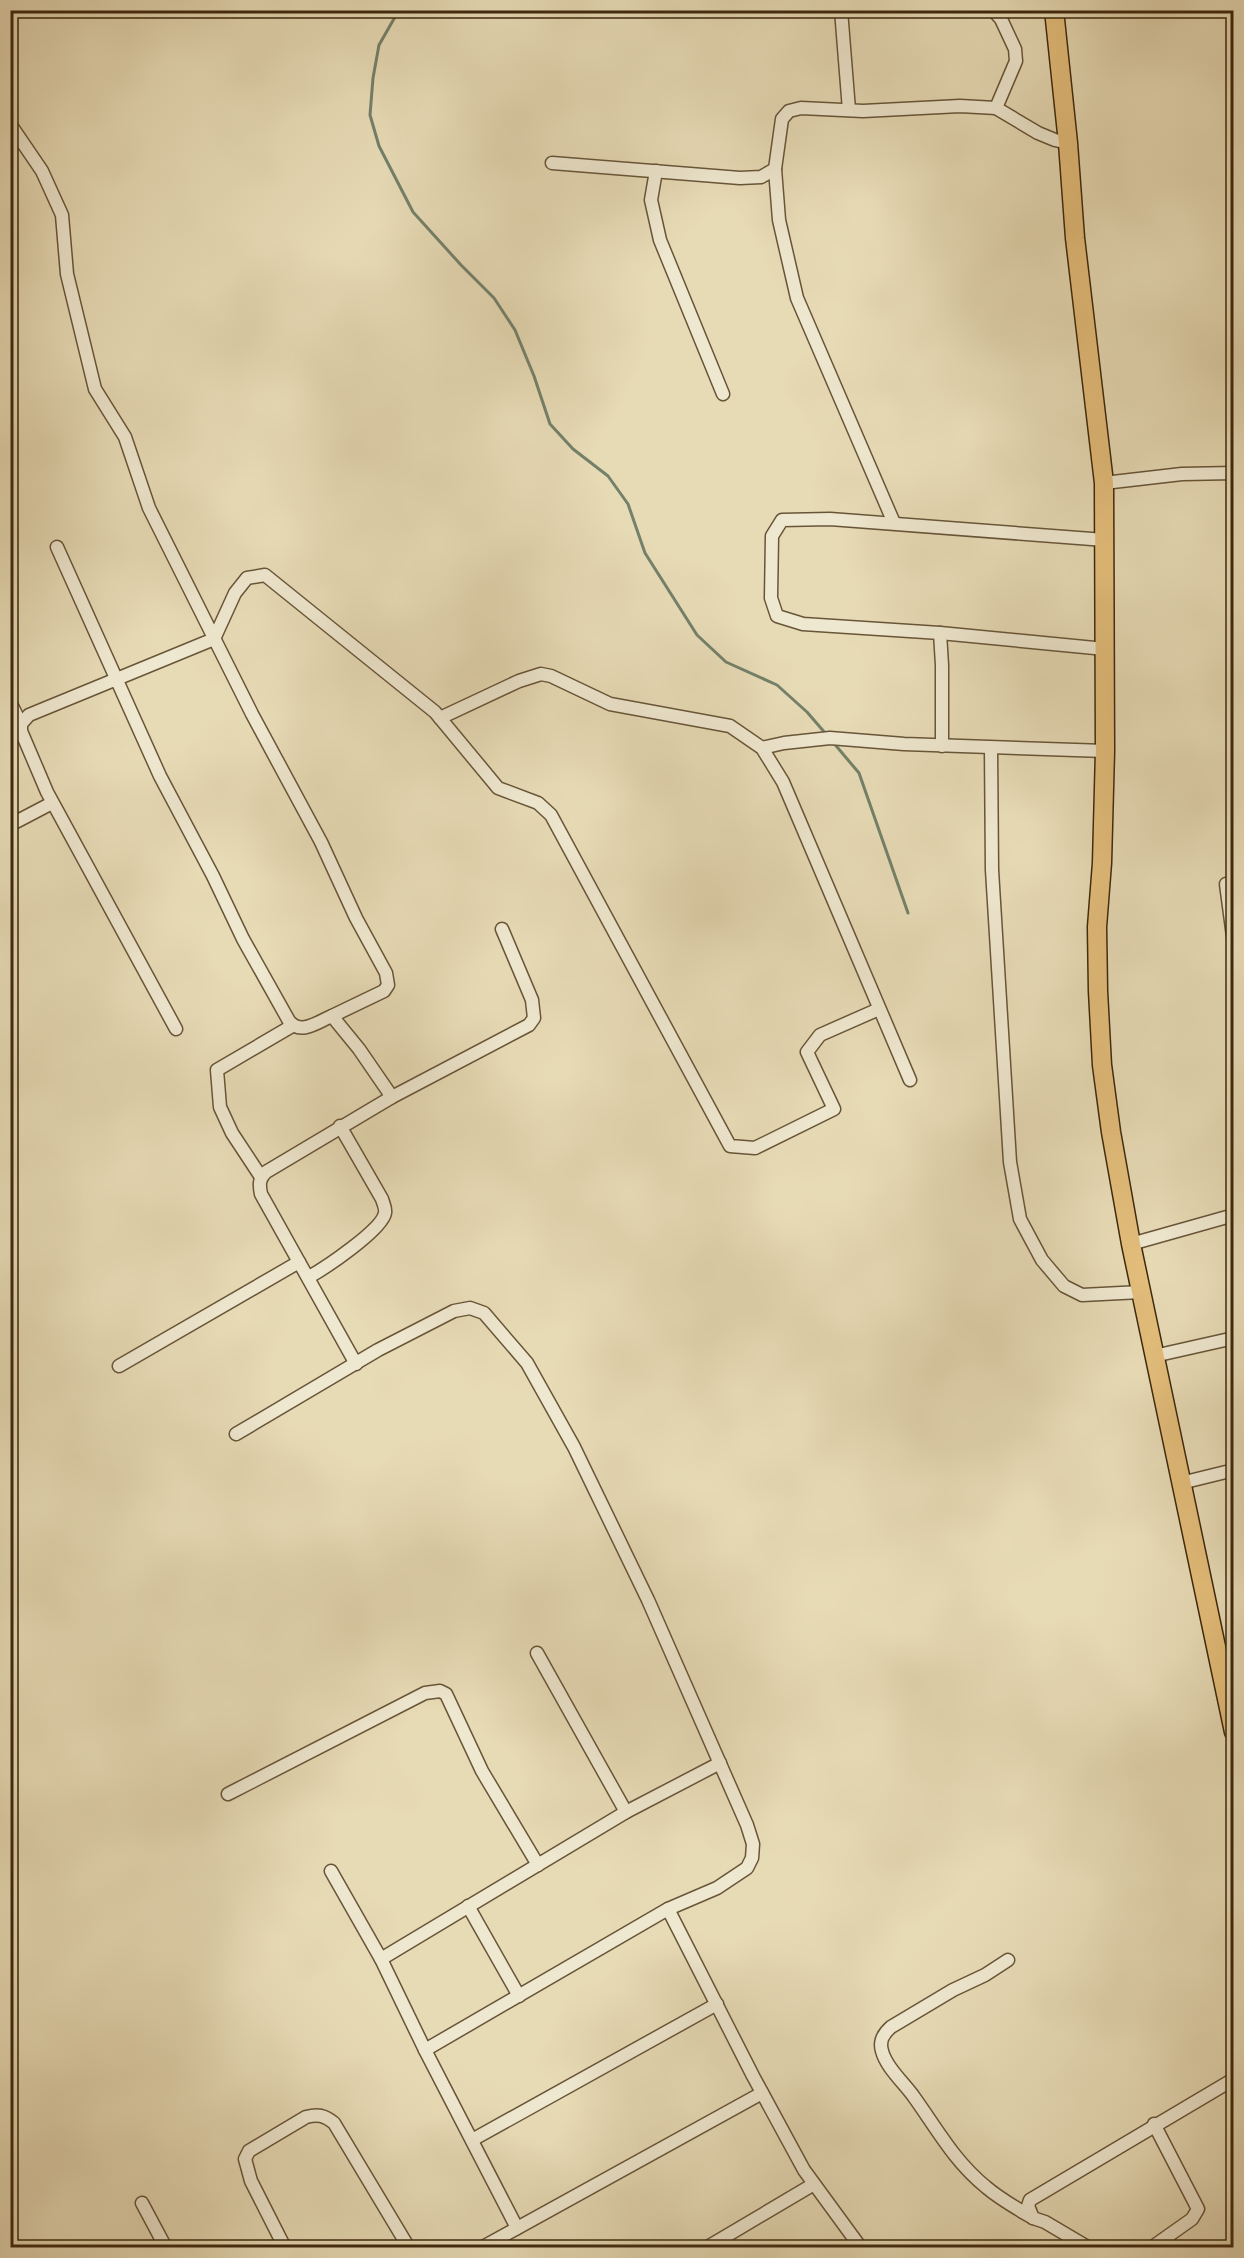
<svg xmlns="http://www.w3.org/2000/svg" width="1244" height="2258" font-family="Alegreya,serif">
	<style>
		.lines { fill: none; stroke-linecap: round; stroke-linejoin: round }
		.stream { stroke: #74816b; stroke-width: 3 }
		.minor-casing { stroke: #685538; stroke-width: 15 }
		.primary-casing { stroke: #3d280e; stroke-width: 21 }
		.minor { stroke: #efe8d0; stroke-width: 12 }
		.primary { stroke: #e4be7b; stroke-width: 18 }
	</style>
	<rect width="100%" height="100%" fill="#e7dbb6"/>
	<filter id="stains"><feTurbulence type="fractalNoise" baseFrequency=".00333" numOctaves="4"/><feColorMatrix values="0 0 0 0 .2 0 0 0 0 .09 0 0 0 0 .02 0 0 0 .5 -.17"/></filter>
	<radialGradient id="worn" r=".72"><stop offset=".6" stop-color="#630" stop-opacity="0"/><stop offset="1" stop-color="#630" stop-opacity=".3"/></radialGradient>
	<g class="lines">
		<g class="stream">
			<polyline points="399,10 379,45 373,78 370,115 379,146 413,212 461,265 494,298 515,330 534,376 550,424 573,449 608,476 628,504 645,553 697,635 726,662 777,685 807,712 826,734"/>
			<polyline points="832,741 859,773 908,913"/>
		</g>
		<defs>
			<g id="minor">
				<polyline points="841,10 849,110"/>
				<polyline points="993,10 1001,19 1015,49 1016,61 996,108"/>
				<polyline points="10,124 42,171 62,215 67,274 95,389 125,437 149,508 252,714 321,842 356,918 386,973 388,985 384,991 332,1016"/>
				<polyline points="552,163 740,178 761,177 775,169 782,119 789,111 801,108 863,111 960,106 996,108 1038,133 1055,140 1068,143"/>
				<polyline points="775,169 779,220 797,298 894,523"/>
				<polyline points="656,171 651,200 660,240 723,394"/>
				<polyline points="1104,483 1182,474 1234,473"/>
				<path d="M57,547L160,776L213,876L243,939L289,1021C301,1036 319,1021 332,1016L359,1049L392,1097"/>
				<polyline points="940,633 942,665 942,746"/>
				<polyline points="1105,649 940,633 803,624 777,616 771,598 772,536 782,520 830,519 1105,540"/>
				<polyline points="10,702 21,724"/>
				<polyline points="440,718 519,681 541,674 551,676 610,704 730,726 762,748 783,782 910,1080"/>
				<polyline points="762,748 784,743 830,738 904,744 1105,751"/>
				<polyline points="991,748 992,870 1010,1162 1020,1219 1042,1260 1064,1286 1082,1295 1141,1292"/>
				<polyline points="10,825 52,803"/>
				<polyline points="1226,884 1234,944"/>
				<polyline points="176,1029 47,792 21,731 21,724 29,715 214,639 235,593 247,578 265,575 435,712 498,788 538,803 551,815 730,1146 755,1148 834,1109 807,1052 820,1035 879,1009"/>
				<polyline points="261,1177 232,1133 220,1107 217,1070 292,1026"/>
				<polyline points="1131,1244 1234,1215"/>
				<path d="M309,1277C325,1268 382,1230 385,1213C386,1208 383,1203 382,1199L340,1126"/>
				<polyline points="1154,1356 1234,1338"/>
				<path d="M356,1364L261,1194C259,1184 259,1179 266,1172L392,1097L529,1025L534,1018L532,1000L502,929"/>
				<polyline points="119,1366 299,1262"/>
				<polyline points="236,1434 378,1350 454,1311 470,1308 484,1313 527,1363 574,1447 648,1600 747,1825 753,1844 752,1858 747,1868 717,1888 668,1909 425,2050"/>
				<polyline points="1181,1483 1234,1470"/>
				<polyline points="537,1653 626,1812"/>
				<polyline points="228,1794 425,1693 440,1691 446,1694 482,1771 538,1865"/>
				<polyline points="331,1871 381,1959 425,2050 517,2228"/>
				<polyline points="468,1906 519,1996"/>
				<polyline points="668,1909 753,2076 804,2170 861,2248"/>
				<polyline points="381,1959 626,1812 720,1763"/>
				<path d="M1008,1960L985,1975L953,1990L891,2027C883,2034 879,2041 882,2051C886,2067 904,2083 914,2097C937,2129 954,2161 986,2187C1000,2199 1016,2208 1033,2218"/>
				<polyline points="472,2140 717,2004"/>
				<polyline points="142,2203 166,2248"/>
				<path d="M285,2248L251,2181L245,2159L249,2151L306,2117C318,2114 324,2115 334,2123L409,2248"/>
				<polyline points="481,2248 762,2093"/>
				<polyline points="706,2248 814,2184"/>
				<polyline points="1089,2248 1045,2222 1033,2218 1028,2206 1030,2200 1234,2079"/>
				<polyline points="1151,2248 1192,2219 1198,2209 1154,2124"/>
			</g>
			<polyline id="primary" points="1054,10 1068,143 1075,238 1104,483 1105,751 1102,863 1097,927 1098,991 1102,1065 1111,1132 1131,1244 1234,1732"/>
		</defs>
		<use href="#minor" class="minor-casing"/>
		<use href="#primary" class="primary-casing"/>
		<use href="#minor" class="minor"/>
		<use href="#primary" class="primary"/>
	</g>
	<rect width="1244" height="2258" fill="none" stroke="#e7dbb6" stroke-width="36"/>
	<rect x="12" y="12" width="1220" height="2234" fill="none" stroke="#3d280e" stroke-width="3"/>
	<rect x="18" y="18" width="1208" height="2222" fill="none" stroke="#3d280e" stroke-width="1.5"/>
	<rect width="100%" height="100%" filter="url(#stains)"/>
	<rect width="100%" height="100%" fill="url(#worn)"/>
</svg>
